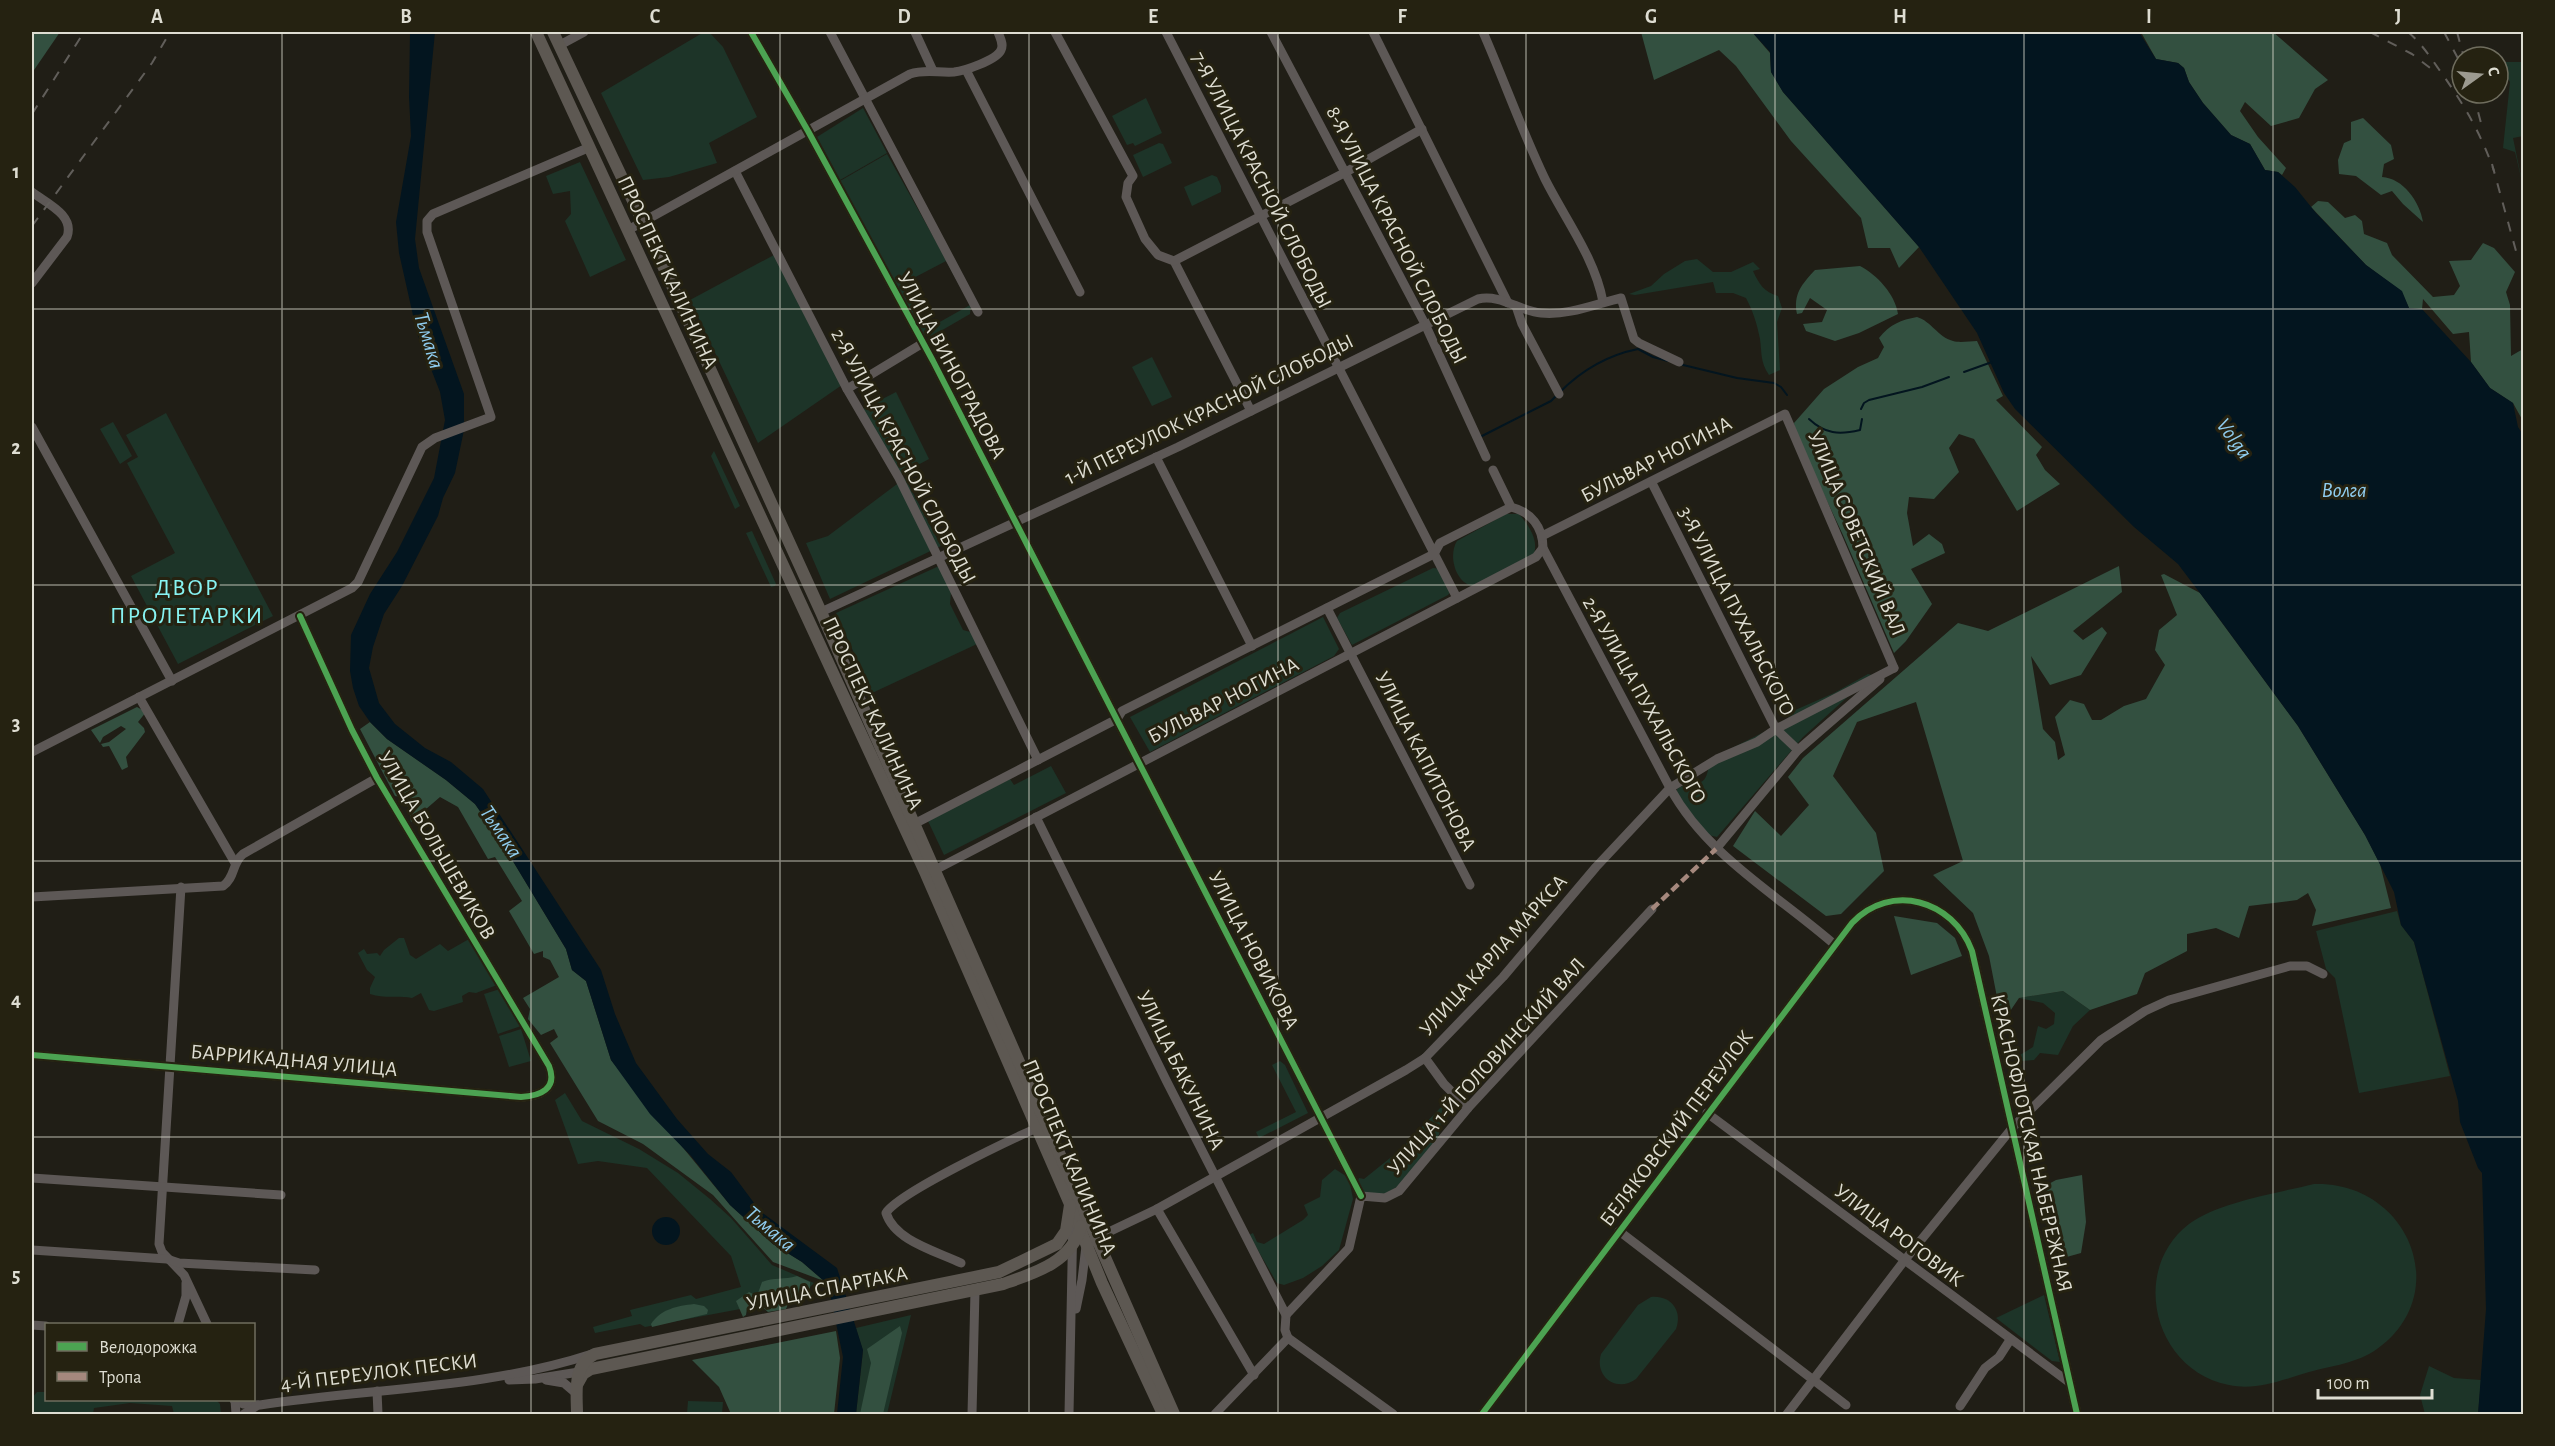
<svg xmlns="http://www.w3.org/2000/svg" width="2555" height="1446" font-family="'Alegreya Sans',sans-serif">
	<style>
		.green { fill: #1d3428; fill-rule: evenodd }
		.forest { fill: #335040 }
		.water { fill: #03151f }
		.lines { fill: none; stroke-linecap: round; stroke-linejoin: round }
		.stream { stroke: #03151f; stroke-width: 2 }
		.minor { stroke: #5d5856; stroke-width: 9 }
		.major { stroke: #5d5852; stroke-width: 12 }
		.rail { stroke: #615e5a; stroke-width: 2; stroke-dasharray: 10 10; stroke-linecap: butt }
		.quiet { stroke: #a5887d; stroke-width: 4.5; stroke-dasharray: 9 4.5; stroke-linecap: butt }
		.cycleway-casing { stroke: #252211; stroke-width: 10 }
		.cycleway { stroke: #4ca352; stroke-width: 6 }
		.grid { fill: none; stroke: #deddd2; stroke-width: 1.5; stroke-opacity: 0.55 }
		.labels { text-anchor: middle; stroke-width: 6; stroke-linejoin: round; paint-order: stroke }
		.street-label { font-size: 21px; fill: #deddd2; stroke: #252211 }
		.water-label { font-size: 22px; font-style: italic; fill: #8fccee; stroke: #252211 }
		.quarter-label { font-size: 24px; letter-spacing: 1.5px; fill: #87f3f2; stroke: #252211 }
		.neatline { fill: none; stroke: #deddd2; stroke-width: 2 }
		.grid-label { font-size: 20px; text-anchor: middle; font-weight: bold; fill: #deddd2 }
	</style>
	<rect width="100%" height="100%" fill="#201e16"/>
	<g class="green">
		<polygon points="704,32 709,32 723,47 757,117 709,143 717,163 669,177 643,180 601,93"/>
		<polygon points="2498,62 2523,62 2523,136 2513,138 2523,186 2515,152 2503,148 2510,82"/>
		<polygon points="1146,98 1162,133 1135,146 1133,143 1127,145 1112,116"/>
		<polygon points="863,108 887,153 840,180 817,137"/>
		<polygon points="1159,143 1163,144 1172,163 1143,177 1133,155"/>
		<path d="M887,154L971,304L970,314L932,336L921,335L840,181ZM946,261L970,305L929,328L904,283Z"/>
		<polygon points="580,162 626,260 590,277 565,221 571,214 570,191 553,194 546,176"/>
		<polygon points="1212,175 1217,177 1221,186 1221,192 1192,206 1184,187"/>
		<polygon points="774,255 842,385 758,443 690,300"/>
		<path d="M1697,259L1713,272H1731L1753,262L1760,269L1753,271C1759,284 1764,292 1778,296L1782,308L1777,322L1780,370L1769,375C1760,362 1762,353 1760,339C1757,324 1753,311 1746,298L1733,293H1716L1713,282L1635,295L1629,294L1651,286L1664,274L1685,261Z"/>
		<polygon points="1152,357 1172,397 1152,406 1132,367"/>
		<polygon points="896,392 929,459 899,475 863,409"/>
		<polygon points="166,413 273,616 178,664 131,576 175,553 127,463 138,457 126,435"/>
		<polygon points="113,422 132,456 120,464 100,429"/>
		<polygon points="714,451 740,506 735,509 711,456"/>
		<polygon points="905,478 941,546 830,599 806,543 828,536"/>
		<path d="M1506,514H1519C1529,525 1541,544 1532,557L1472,586C1455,582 1448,555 1457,541Z"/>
		<polygon points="752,531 776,584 775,586 771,587 746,533"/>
		<polygon points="939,566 951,591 950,604 963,630 974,633 977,644 872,693 836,613"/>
		<polygon points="1433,568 1442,569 1452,590 1448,595 1352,645 1337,618 1340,613"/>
		<polygon points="1323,617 1339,649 1334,656 1150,752 1130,717"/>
		<path d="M1868,674L1872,675L1803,737L1717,837L1708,835L1677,795V789C1699,775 1705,795 1710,759L1770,729L1788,718L1793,711L1834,693Z"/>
		<polygon points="1051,766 1066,793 944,855 928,821 1010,779 1014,785"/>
		<polygon points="2397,911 2401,925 2414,942 2450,1076 2359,1093 2335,978 2326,969 2316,931"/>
		<path d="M399,938H404L410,955L416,959L440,944L448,951L469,939L497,985L476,993L469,992L462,996L463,1002L434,1011L429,1010L421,993L412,998C397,995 385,999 370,994V988L375,977L367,970L358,953L364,949L367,954L377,953L380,956L384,950Z"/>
		<polygon points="500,989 521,1026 498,1034 484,994"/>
		<polygon points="2063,991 2090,1010 2073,1026 2058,1055 2040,1053 2034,1060 2021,1061 2020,1055 2033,1047 2038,1026 2046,1029 2054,1024 2055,1013 2043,1003 2019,998"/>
		<polygon points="521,1029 531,1061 509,1067 499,1036"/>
		<polygon points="1280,1061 1285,1065 1308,1113 1259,1138 1256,1132 1296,1112 1272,1065"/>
		<polygon points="565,1093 582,1121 639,1149 678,1173 710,1199 731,1218 772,1265 814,1283 799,1298 645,1327 640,1324 595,1333 593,1327 632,1316 630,1310 691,1295 696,1299 741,1287 731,1256 647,1168 598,1161 578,1164 555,1100"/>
		<path d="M1443,1105C1441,1116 1441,1128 1438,1138C1431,1157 1400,1192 1379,1195C1373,1195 1366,1193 1360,1191L1357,1183L1359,1178L1364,1179L1400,1150Z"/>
		<polygon points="1335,1169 1349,1178 1353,1199 1339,1250 1322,1266 1303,1278 1284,1285 1277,1283 1249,1235 1253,1233 1257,1242 1264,1244 1303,1220 1308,1215 1304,1205 1320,1197 1322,1180"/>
		<path d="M2314,1184C2408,1181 2455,1293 2377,1349C2358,1363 2331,1366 2309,1372C2282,1380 2256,1391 2229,1385C2154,1371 2129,1270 2189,1224C2218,1202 2278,1193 2314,1184Z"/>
		<polygon points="2044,1295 2060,1362 2052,1361 1996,1318"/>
		<path d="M1651,1297C1670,1295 1683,1310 1676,1329L1636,1379C1617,1393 1594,1377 1601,1354L1638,1305Z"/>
		<polygon points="911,1315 887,1414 856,1414 863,1351 856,1328"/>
		<polygon points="2429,1366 2454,1378 2481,1380 2478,1414 2425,1414 2420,1395"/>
		<polygon points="37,1392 46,1392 46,1400 216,1400 220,1404 221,1414 174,1414 172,1406 130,1403 94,1408 93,1414 33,1414 32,1398"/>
		<polygon points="688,1401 723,1402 722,1414 687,1414"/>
	</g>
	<g class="forest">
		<polygon points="35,32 60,32 32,73 32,36"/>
		<polygon points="1641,32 1752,32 1770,53 1771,72 1783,92 1919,247 1899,268 1890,248 1868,248 1861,218 1791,141 1736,66 1719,50 1654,80"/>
		<polygon points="2145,32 2273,32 2328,80 2315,89 2299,118 2271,126 2245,102 2240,111 2258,137 2286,168 2282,175 2278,172 2265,170 2250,144 2231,135 2203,103 2189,82 2184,68 2178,63 2156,59 2142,34"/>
		<path d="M2363,118L2391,145L2394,159L2384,164L2382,177C2403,178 2420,202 2423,222L2403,204L2392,191L2381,195L2356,176L2339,174L2338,160L2344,143L2351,140V122Z"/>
		<polygon points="2318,201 2328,202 2345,218 2355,215 2362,221 2364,234 2387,243 2392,255 2433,297 2454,295 2460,286 2449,261 2471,260 2483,243 2494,248 2515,272 2506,292 2510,305 2511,356 2523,349 2523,421 2513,403 2490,388 2471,362 2469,332 2453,334 2423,299 2422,309 2409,308 2401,291 2366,265 2311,207"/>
		<path d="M1860,266C1877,275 1895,294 1898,314L1859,333L1835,341L1806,331L1803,324L1822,322L1827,310L1810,298L1802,313L1797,314C1793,294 1802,284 1815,270Z"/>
		<path d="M1917,317C1931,321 1938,337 1953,341C1960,343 1970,341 1977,341L2003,396L1996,400L2042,447L2036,455L2045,470L2060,484L2017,511L1974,439L1959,434L1949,448L1959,472L1934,499L1909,497L1907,513L1913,546L1929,534L1942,544L1945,553L1911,569L1932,604L1906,641L1894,653L1843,535L1795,433L1794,423L1824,389L1858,367L1878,358L1884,347L1879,338C1890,324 1901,320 1917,317Z"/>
		<polygon points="2119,566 2122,592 2073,631 2083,640 2102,627 2107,633 2081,675 2050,685 2031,656 2043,729 2055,742 2058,760 2065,755 2055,717 2070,700 2084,704 2092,720 2101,720 2124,706 2146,699 2165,665 2155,650 2159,630 2177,615 2161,575 2164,574 2200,593 2298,726 2365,835 2380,864 2391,908 2312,926 2316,910 2308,893 2297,900 2249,906 2239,938 2216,928 2187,934 2187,951 2145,973 2137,994 2090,1010 2063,991 2019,998 2002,1023 1989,956 1973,913 1933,875 1963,861 1916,702 1857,722 1833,776 1876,833 1884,871 1841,914 1826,916 1733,846 1755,811 1781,836 1809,805 1788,777 1803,758 1958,623 1988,631"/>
		<polygon points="137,707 146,712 138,722 144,728 145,732 126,757 128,767 122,770 109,746 103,747 101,744 109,742 126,729 121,726 103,737 100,743 91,730"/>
		<polygon points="370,722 387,739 446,780 475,804 502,843 566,949 572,970 586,981 611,1060 730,1205 773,1244 802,1262 824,1281 773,1262 713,1195 643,1144 598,1121 550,1043 558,1037 554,1029 541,1035 528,1019 530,1009 523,998 559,977 550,960 543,957 543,951 534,954 509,911 522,901 495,857 488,859 458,807 440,797 411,822 409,809 402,797 395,796 360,729"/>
		<polygon points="1894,916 1937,923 1955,938 1962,956 1911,975"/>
		<polygon points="2082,1175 2086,1222 2081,1253 2063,1258 2045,1186 2056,1180"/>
		<path d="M797,1276L810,1282V1288L803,1300L796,1299L789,1302L786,1309L768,1312L760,1305L747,1308L746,1315L743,1317L736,1301L749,1292L757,1296L762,1282C774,1277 784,1280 797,1276Z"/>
		<path d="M694,1304L704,1306L708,1310L707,1314L652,1327L651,1324C661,1309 677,1306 694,1304Z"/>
		<polygon points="900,1326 902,1333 883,1414 860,1414 871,1363 867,1349"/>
		<polygon points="836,1331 840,1358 834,1414 731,1414 719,1387 692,1360"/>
	</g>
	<g class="water">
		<polygon points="410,32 435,32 415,239 419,268 464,394 464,430 455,473 443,498 438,516 402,586 384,614 373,647 369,668 379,703 395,724 425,748 451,762 483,789 601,970 615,1014 636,1063 677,1119 708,1154 731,1172 760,1211 837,1268 863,1350 856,1414 837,1414 843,1357 830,1294 824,1281 802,1262 773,1244 730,1205 691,1156 650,1114 611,1060 586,981 572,970 566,949 502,843 475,804 446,780 387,739 370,722 359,706 353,688 350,671 351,635 370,594 397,552 434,478 445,420 440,392 417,333 399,253 396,222 411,136 409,97"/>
		<polygon points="1752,32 2139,32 2156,59 2178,63 2184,68 2189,82 2203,103 2231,135 2250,144 2265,170 2278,172 2295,187 2316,213 2366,265 2402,291 2409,308 2422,309 2471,362 2490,388 2513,403 2518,427 2524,436 2523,1414 2478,1414 2486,1309 2482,1173 2478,1168 2460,1122 2458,1101 2414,942 2401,925 2394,892 2365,835 2298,726 2215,613 2178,564 2134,527 2015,409 2004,393 1977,333 1919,247 1783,92 1771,72 1770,52"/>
		<circle cx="666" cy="1231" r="14"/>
	</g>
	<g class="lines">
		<g class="stream">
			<polyline points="1679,364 1737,378 1774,383 1781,387 1787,395"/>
			<polyline points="1964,372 1992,362"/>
			<path d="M1560,392C1582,370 1608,355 1638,349L1653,357L1668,361"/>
			<polyline points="1861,409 1864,403 1869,400 1922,387 1949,377"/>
			<path d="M1809,419C1825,434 1839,435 1860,430L1862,419"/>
			<polyline points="1482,436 1551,401 1556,396"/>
		</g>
		<g class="minor">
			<polyline points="751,32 808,131 933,361 1361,1196"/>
			<polyline points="830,32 978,312"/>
			<polyline points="915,32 933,71"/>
			<polyline points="1055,32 1133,176 1128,183 1126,197 1145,239 1158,255 1174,261 1251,411"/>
			<polyline points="1166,32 1457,598"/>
			<polyline points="1271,32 1425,324 1486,457"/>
			<polyline points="1373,32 1508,303"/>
			<path d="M1483,32C1504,80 1522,131 1545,179C1565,219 1595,258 1603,302"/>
			<polyline points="560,45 584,32"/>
			<polyline points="966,70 1080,292"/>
			<polyline points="735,171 847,389 899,478 1038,760"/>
			<path d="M32,192C46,203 75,215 67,237L32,283"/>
			<path d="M628,230L910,74C925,69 938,73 954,72C964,71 997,60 1001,50C1004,44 1000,38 998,32"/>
			<polyline points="1174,261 1346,172 1422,129"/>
			<polyline points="1516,306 1522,324 1559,394"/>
			<polyline points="847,389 923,343"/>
			<polyline points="32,427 172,681"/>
			<polyline points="1156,457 1252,646"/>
			<path d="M1493,470L1511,507C1531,512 1543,527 1543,548L1670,788C1707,856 1778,895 1835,945"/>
			<polyline points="1652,483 1776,729 1798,750"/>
			<polyline points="1542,536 1785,414 1894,668"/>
			<polyline points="1327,608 1470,885"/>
			<path d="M821,612L1178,447L1478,299C1501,294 1519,311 1541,313C1567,316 1596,304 1621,298L1634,339L1639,343L1679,362"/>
			<polyline points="139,697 235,863"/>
			<polyline points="32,752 352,588 358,582 422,447 435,438 491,417 427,232 427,221 433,214 590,147"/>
			<polyline points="1036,817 1167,1082 1286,1315 1285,1330 1288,1338"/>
			<polyline points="914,824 1117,719 1122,711 1434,554 1440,543 1511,507"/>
			<polyline points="1716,849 1798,750 1880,679"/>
			<polyline points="931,872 1536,557 1543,548"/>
			<polyline points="181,887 159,1244 162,1252 184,1275 207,1324"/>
			<path d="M32,897L223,886C235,878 232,863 243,854L377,778"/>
			<path d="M32,1055L521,1097C540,1096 558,1089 549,1066L377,778L352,730L300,616"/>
			<polyline points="1425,1058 1444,1084 1468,1108"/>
			<polyline points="1707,1113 2070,1383"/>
			<polyline points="32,1178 281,1195"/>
			<polyline points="1157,1209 1254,1375"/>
			<polyline points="1619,1231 1846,1405"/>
			<polyline points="1093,1242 1096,1238 1157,1209 1406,1070 1425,1058 1503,977 1596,867 1670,788 1717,759 1757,742 1776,729 1894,668"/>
			<polyline points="32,1250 167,1259 179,1263 315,1270"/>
			<path d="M961,1263C936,1251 895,1241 886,1213C898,1193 1010,1140 1037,1128"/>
			<polyline points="1076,1309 1082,1280 1086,1246"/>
			<polyline points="1286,1315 1349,1248 1361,1196 1385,1198 1399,1191 1468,1108 1652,909"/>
			<polyline points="178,1324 186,1296 186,1283"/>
			<polyline points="32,1325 46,1326"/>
			<polyline points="1288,1338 1393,1414"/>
			<polyline points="509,1380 535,1379 585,1371"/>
			<polyline points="546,1380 564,1383 577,1394"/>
			<polyline points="377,1391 378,1414"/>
			<path d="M234,1400L243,1404L260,1405C370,1388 485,1389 592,1354"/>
			<polyline points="235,1400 236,1414"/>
			<polyline points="1960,1406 1985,1368 1999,1357 2010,1340"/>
			<polyline points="244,1414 258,1405"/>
			<polyline points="972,1414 975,1291"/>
			<polyline points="1069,1414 1073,1216"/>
			<polyline points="1215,1414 1288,1338"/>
			<path d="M1482,1414L1852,923C1891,882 1953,900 1972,951L2077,1414"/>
			<polyline points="1787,1414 1904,1261 2013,1127 2101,1040 2145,1011 2169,1000 2290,966 2307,966 2323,974"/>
		</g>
		<g class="major">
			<polyline points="536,32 926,874 1070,1204 1102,1283 1163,1414"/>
			<polyline points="553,32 643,222 821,612 1174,1414"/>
			<path d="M578,1383L583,1374L591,1369L1003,1284C1035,1273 1072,1262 1081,1226"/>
			<path d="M577,1414C577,1392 572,1365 595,1354L999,1272L1057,1244L1066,1231L1070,1205"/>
		</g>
		<g class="rail">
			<polyline points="2370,32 2412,54 2434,71"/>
			<path d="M2408,32C2420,42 2429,55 2438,68C2463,103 2480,131 2494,171"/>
			<polyline points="2444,32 2462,66"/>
			<polyline points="2457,32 2463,54"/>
			<polyline points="2473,93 2481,123"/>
			<polyline points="32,114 84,32"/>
			<polyline points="2492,164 2516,251"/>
			<polyline points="32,226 152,63 170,32"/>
		</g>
		<polyline class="quiet" points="1652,909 1716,849"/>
		<defs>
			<g id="cycleway">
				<polyline points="751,32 808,131 933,361 1361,1196"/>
				<path d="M32,1055L521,1097C540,1096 558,1089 549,1066L377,778L352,730L300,616"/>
				<path d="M1482,1414L1852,923C1891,882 1953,900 1972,951L2077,1414"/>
			</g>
		</defs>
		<use href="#cycleway" class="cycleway-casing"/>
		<use href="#cycleway" class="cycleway"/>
	</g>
	<path class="grid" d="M282,32V1414M531,32V1414M780,32V1414M1029,32V1414M1278,32V1414M1526,32V1414M1775,32V1414M2024,32V1414M2273,32V1414M32,309H2524M32,585H2524M32,861H2524M32,1137H2524"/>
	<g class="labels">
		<g class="street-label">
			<text transform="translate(1262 180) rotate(63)" y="7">7-Я УЛИЦА КРАСНОЙ СЛОБОДЫ</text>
			<text transform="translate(1397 235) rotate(63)" y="7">8-Я УЛИЦА КРАСНОЙ СЛОБОДЫ</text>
			<text transform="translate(668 272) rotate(65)" y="7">ПРОСПЕКТ КАЛИНИНА</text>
			<text transform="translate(952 365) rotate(62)" y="7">УЛИЦА ВИНОГРАДОВА</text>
			<text transform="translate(1209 409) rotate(-26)" y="7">1-Й ПЕРЕУЛОК КРАСНОЙ СЛОБОДЫ</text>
			<text transform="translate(904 456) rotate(62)" y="7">2-Я УЛИЦА КРАСНОЙ СЛОБОДЫ</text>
			<text transform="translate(1656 459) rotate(-27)" y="7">БУЛЬВАР НОГИНА</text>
			<text transform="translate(1857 533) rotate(67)" y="7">УЛИЦА СОВЕТСКИЙ ВАЛ</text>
			<text transform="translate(1737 611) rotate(63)" y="7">3-Я УЛИЦА ПУХАЛЬСКОГО</text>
			<text transform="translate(1223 700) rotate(-27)" y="7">БУЛЬВАР НОГИНА</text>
			<text transform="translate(1645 700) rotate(61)" y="7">2-Я УЛИЦА ПУХАЛЬСКОГО</text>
			<text transform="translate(873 713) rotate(65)" y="7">ПРОСПЕКТ КАЛИНИНА</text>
			<text transform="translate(1426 761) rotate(63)" y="7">УЛИЦА КАПИТОНОВА</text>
			<text transform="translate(437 845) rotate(60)" y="7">УЛИЦА БОЛЬШЕВИКОВ</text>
			<text transform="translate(1254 950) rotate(63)" y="7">УЛИЦА НОВИКОВА</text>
			<text transform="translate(1493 955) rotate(-48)" y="7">УЛИЦА КАРЛА МАРКСА</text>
			<text transform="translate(294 1060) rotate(5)" y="7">БАРРИКАДНАЯ УЛИЦА</text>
			<text transform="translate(1486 1066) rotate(-48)" y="7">УЛИЦА 1-Й ГОЛОВИНСКИЙ ВАЛ</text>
			<text transform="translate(1181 1070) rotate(64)" y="7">УЛИЦА БАКУНИНА</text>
			<text transform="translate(1676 1128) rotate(-53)" y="7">БЕЛЯКОВСКИЙ ПЕРЕУЛОК</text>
			<text transform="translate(2032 1143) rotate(77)" y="7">КРАСНОФЛОТСКАЯ НАБЕРЕЖНАЯ</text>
			<text transform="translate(1070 1157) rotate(67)" y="7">ПРОСПЕКТ КАЛИНИНА</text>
			<text transform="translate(1899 1235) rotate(37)" y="7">УЛИЦА РОГОВИК</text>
			<text transform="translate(827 1288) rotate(-11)" y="7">УЛИЦА СПАРТАКА</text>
			<text transform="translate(379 1372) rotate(-7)" y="7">4-Й ПЕРЕУЛОК ПЕСКИ</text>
		</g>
		<g class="water-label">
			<text transform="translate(430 340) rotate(73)" y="8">Тьмака</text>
			<text transform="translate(2235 438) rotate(54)" y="8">Volga</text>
			<text x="2344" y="497">Волга</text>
			<text transform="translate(502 831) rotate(56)" y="8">Тьмака</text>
			<text transform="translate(771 1228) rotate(40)" y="8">Тьмака</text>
		</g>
		<g class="quarter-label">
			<text x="187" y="595">ДВОР<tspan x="187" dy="28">ПРОЛЕТАРКИ</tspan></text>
		</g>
	</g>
	<rect width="2555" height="1446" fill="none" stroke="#252211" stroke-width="66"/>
	<rect x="45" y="1323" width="210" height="78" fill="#252211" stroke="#6f6d5e" stroke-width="1.5"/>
	<rect x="57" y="1342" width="30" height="9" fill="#4ca352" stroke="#6f6d5e" stroke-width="1.5"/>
	<text x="99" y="1353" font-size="18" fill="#deddd2">Велодорожка</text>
	<rect x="57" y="1372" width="30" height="9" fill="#a5887d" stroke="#6f6d5e" stroke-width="1.5"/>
	<text x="99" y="1383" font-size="18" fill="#deddd2">Тропа</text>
	<g transform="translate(2480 75) rotate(75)"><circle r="28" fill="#252211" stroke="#6f6d5e" stroke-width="1.5"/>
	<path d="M0-4.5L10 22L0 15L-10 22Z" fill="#9c9a90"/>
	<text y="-9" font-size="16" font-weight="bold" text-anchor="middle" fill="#deddd2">С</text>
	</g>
	<path d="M2318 1389v9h114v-9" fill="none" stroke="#deddd2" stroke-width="3"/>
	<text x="2327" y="1389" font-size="18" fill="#deddd2" stroke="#252211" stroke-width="4.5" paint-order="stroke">100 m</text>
	<rect x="33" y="33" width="2489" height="1380" class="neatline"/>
	<g class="grid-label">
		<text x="157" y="23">A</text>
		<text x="406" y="23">B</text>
		<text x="655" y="23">C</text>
		<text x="904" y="23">D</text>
		<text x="1153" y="23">E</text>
		<text x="1402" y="23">F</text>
		<text x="1651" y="23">G</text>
		<text x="1900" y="23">H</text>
		<text x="2149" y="23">I</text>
		<text x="2398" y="23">J</text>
		<text x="16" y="178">1</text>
		<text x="16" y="454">2</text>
		<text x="16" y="730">3</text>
		<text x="16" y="1006">4</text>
		<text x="16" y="1282">5</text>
	</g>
</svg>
